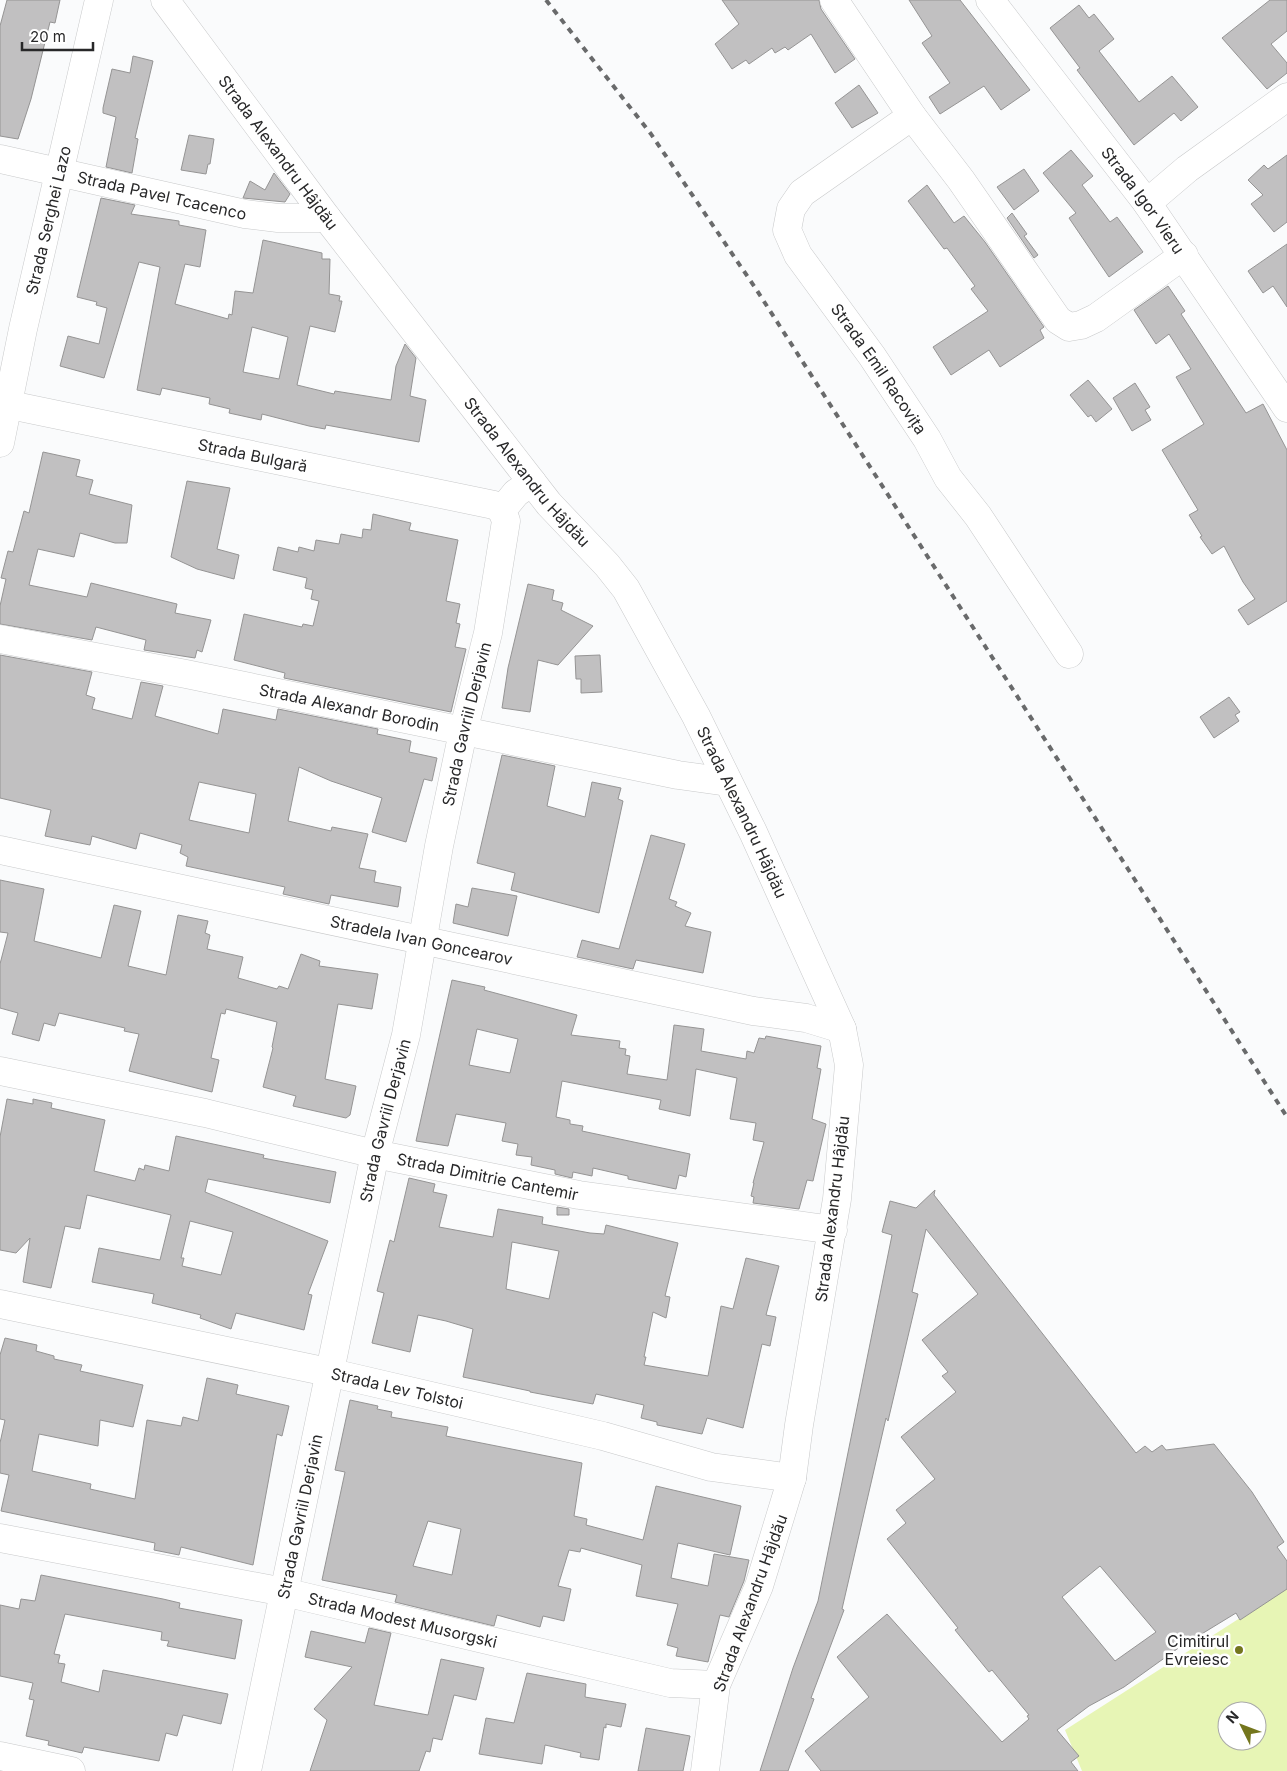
<svg xmlns="http://www.w3.org/2000/svg" width="1287" height="1771" font-family="Inter,sans-serif">
	<style>
		.green { fill: #e7f5b5; fill-rule: evenodd }
		.building { fill: #c1c0c1; stroke: #959494; fill-rule: evenodd }
		.lines { fill: none; stroke-linecap: round; stroke-linejoin: round }
		.minor-casing { stroke: #c8c9ca; stroke-width: 29 }
		.minor { stroke: #fff; stroke-width: 28 }
		.rail { stroke: #696a6b; stroke-width: 4; stroke-dasharray: 6 6; stroke-linecap: butt }
		.poi-dot { fill: #74761d; stroke: #fff; stroke-width: 2 }
		.labels { text-anchor: middle; stroke-width: 5; stroke-linejoin: round; paint-order: stroke }
		.street-label { font-size: 16px; fill: #282829; stroke: #fff }
		.poi-label { font-size: 16px; fill: #282829; stroke: #fff; text-anchor: end }
	</style>
	<rect width="100%" height="100%" fill="#fafbfc"/>
	<path class="green" d="M1287,1588V1771H1082L1065,1730ZM1227,1711H1257V1741H1227Z"/>
	<g class="building">
		<polygon points="7,0 60,0 55,23 50,22 31,99 18,139 0,136 0,26"/>
		<polygon points="722,0 819,0 821,9 855,59 835,73 811,34 788,50 785,47 775,53 772,48 749,64 746,60 732,69 715,44 739,24"/>
		<polygon points="909,0 960,0 1030,90 1001,110 984,86 940,114 929,97 950,83 922,43 932,36"/>
		<polygon points="1270,0 1287,0 1287,31 1271,44 1287,63 1287,73 1267,89 1222,38"/>
		<polygon points="1079,5 1089,18 1094,14 1114,39 1099,51 1139,102 1172,76 1198,107 1181,121 1174,113 1134,145 1077,70 1080,68 1050,28"/>
		<polygon points="133,56 153,61 135,138 138,139 132,173 106,167 116,117 103,113 103,108 112,69 130,73"/>
		<polygon points="859,85 878,113 852,128 835,103"/>
		<polygon points="189,135 214,139 210,164 208,164 206,174 181,170"/>
		<polygon points="1071,150 1093,176 1082,185 1110,222 1117,217 1143,252 1109,277 1069,218 1076,213 1043,173"/>
		<polygon points="1287,155 1287,222 1274,232 1251,204 1263,195 1248,180 1264,165 1268,169"/>
		<polygon points="1024,169 1039,191 1014,210 997,187"/>
		<polygon points="274,173 290,194 285,202 243,198 250,181 265,190"/>
		<polygon points="927,185 954,223 964,216 985,242 1044,327 1040,330 1044,338 1000,367 989,350 951,375 933,347 988,311 971,289 975,286 947,248 944,249 908,201"/>
		<path d="M101,198L135,205L131,214L179,221V225L206,230L200,267L185,264L175,304L228,319L229,314L232,315L235,291L253,293L263,240L322,253V259H330L329,294L340,296L339,301H342L335,332L310,326L297,385L334,394L335,391L391,400L396,366L405,344L416,358L410,396L426,400L419,442L326,425L325,429L309,426L262,414L261,420L229,413L230,409L209,404L210,398L162,388L160,395L137,390L160,267L139,262L104,378L60,366L68,336L99,344L107,308L96,305L97,302L77,297ZM252,327L288,337L279,379L243,372Z"/>
		<polygon points="1012,213 1027,234 1024,236 1038,255 1034,258 1007,218"/>
		<polygon points="1287,244 1287,307 1273,286 1263,293 1248,271"/>
		<polygon points="1168,286 1185,311 1181,314 1246,413 1263,404 1287,450 1287,601 1248,625 1238,610 1255,599 1243,582 1224,546 1212,554 1200,537 1202,536 1189,515 1198,510 1162,450 1204,424 1176,377 1191,369 1169,334 1156,344 1134,310"/>
		<polygon points="1088,380 1112,409 1096,422 1091,415 1088,417 1070,395"/>
		<polygon points="1135,383 1150,407 1145,410 1151,420 1132,431 1113,398"/>
		<polygon points="43,452 80,460 76,476 93,480 89,494 132,505 127,543 115,543 80,533 74,557 38,549 29,585 87,597 91,583 177,604 175,613 211,620 202,652 197,650 195,658 144,650 146,640 96,627 92,640 0,624 0,606 6,579 1,578 8,551 13,552 24,511 29,513"/>
		<polygon points="187,481 230,488 217,549 239,555 234,579 197,569 171,557"/>
		<polygon points="373,514 411,523 409,530 458,540 446,601 460,604 456,623 460,624 455,647 466,649 451,712 284,678 285,673 234,660 244,614 302,627 303,624 313,626 319,601 311,599 313,590 305,588 307,578 273,570 278,547 298,552 299,547 314,551 316,540 339,544 341,534 362,538 363,529 371,530"/>
		<polygon points="528,584 554,590 552,600 563,603 561,610 593,626 558,665 538,660 530,712 502,708 508,668"/>
		<path d="M0,655L92,672L86,695L95,698L92,709L132,719L141,682L163,686L155,716L218,734L223,709L276,720L278,709L378,729L377,734L411,741L409,752L437,758L432,781L424,779L406,842L372,832L382,798L331,781L299,767L288,821L331,831L332,827L368,834L359,868L376,871L374,882L401,887L398,907L331,895L329,904L283,894L285,887L186,866L188,857L180,853L182,845L140,833L136,849L92,836L90,845L45,836L51,810L0,798ZM199,782L256,794L249,833L189,820Z"/>
		<polygon points="600,655 602,692 581,693 581,679 576,679 575,656"/>
		<polygon points="1229,697 1240,712 1235,715 1239,721 1214,738 1200,717"/>
		<polygon points="502,755 555,766 547,806 585,817 592,782 621,788 618,799 623,801 599,913 511,890 515,873 477,863"/>
		<polygon points="651,835 685,844 669,899 677,902 675,906 691,913 685,926 711,932 703,973 636,960 633,969 577,957 582,940 619,949"/>
		<polygon points="0,880 44,889 34,941 101,958 114,905 141,911 128,966 166,975 178,915 208,921 205,933 210,935 207,949 243,957 238,978 277,989 279,986 288,989 301,954 320,961 319,966 378,974 372,1009 338,1004 325,1079 356,1086 350,1115 346,1118 293,1106 296,1096 263,1087 273,1048 272,1047 277,1022 226,1009 225,1014 221,1013 211,1058 219,1060 212,1092 129,1071 139,1034 124,1031 125,1028 59,1013 55,1026 44,1023 39,1041 12,1034 18,1013 0,1008 0,964 8,933 0,932"/>
		<polygon points="472,888 517,896 508,936 453,923 456,904 468,907"/>
		<path d="M452,980L485,987L484,990L577,1015L571,1035L620,1041L619,1048L626,1049L625,1055L630,1056L627,1074L667,1080L674,1025L704,1029L701,1051L746,1059L747,1051L754,1053L759,1038L765,1039L766,1036L821,1046L817,1068L821,1069L812,1119L826,1124L813,1181L807,1180L799,1209L753,1203L754,1197L751,1196L754,1183H753L764,1142L753,1140L756,1123L730,1119L737,1078L696,1069L690,1116L659,1109L661,1100L562,1081L556,1117L570,1120V1124L583,1126L582,1131L690,1154L686,1177L679,1175L676,1189L628,1179V1176L593,1168L592,1176L573,1172L572,1178L555,1174V1170L531,1165L532,1157L516,1155L518,1144L502,1141L506,1123L456,1114L448,1146L416,1141ZM477,1029L518,1039L510,1073L469,1065Z"/>
		<path d="M7,1099L33,1104V1099L52,1103L51,1108L105,1120L94,1171L135,1181L139,1168L144,1170L145,1165L169,1171L176,1136L264,1155L263,1158L336,1172L330,1203L208,1179L205,1192L328,1241L308,1294L312,1295L304,1330L236,1313L231,1329L200,1318L201,1315L152,1303L154,1294L92,1282L99,1248L160,1260L171,1215L87,1195L80,1229L65,1226L51,1288L23,1282L30,1238L16,1253L0,1250V1137ZM190,1221L233,1232L221,1275L182,1266L184,1258H181Z"/>
		<path d="M409,1178L435,1184L433,1192L447,1195L439,1227L493,1237L498,1209L543,1217L542,1224L590,1233L604,1234L606,1225L678,1243L665,1296L670,1297L666,1318L653,1312L644,1357H646L644,1365L708,1376L721,1306L733,1309L746,1258L779,1266L766,1315L776,1317L770,1346L762,1344L743,1428L707,1418L702,1434L657,1425V1422L641,1418L644,1405L596,1394L593,1404L530,1392V1391L463,1377L473,1329L446,1321L418,1315L410,1352L372,1343L384,1293L377,1291L390,1240L394,1242ZM512,1242L559,1251L549,1299L506,1289Z"/>
		<path d="M935,1190L934,1195L1136,1453L1145,1446L1152,1452L1162,1445L1166,1450L1214,1444L1252,1492L1284,1542L1277,1547L1287,1561V1589L1240,1620L1236,1613L1177,1649L1124,1687L1089,1706L1057,1730L1079,1756L1071,1762L1078,1771H821L805,1751L869,1697L837,1657L887,1614L1002,1742L1029,1719L1027,1716L1029,1715L992,1670L989,1672L955,1630L958,1628L887,1539L906,1523L896,1510L935,1479L901,1437L956,1392L942,1376L948,1372L922,1340L978,1294L926,1229L912,1292L918,1294L888,1421L886,1418L842,1609L844,1610L811,1698L814,1699L788,1771H760L793,1668L818,1601L892,1235L882,1232L890,1201L916,1208ZM1100,1566L1156,1632L1115,1661L1062,1597Z"/>
		<polygon points="557,1207 569,1209 569,1215 557,1215"/>
		<polygon points="5,1338 37,1345 36,1351 54,1356 54,1359 82,1365 80,1371 143,1385 133,1427 100,1420 98,1446 39,1434 32,1471 91,1484 90,1489 135,1499 147,1420 181,1426 183,1417 198,1421 207,1378 238,1385 236,1394 289,1406 282,1436 277,1434 253,1565 181,1547 179,1555 154,1550 155,1543 1,1511 9,1475 0,1473 0,1443 5,1420 0,1419 0,1355"/>
		<path d="M350,1400L378,1406L377,1409L392,1412L391,1417L448,1427L446,1436L582,1463L574,1516L587,1519L586,1525L643,1540L656,1486L741,1506L730,1555L678,1543L671,1578L708,1586L714,1554L749,1560L744,1581L729,1617L720,1615L708,1662L676,1656L678,1648L667,1645L678,1604L636,1596L642,1565L581,1548L580,1552L569,1550L558,1586L571,1589L564,1621L543,1616L540,1627L497,1615L494,1626L395,1602L397,1595L322,1580L345,1472L335,1470ZM428,1521L461,1529L452,1575L413,1566Z"/>
		<polygon points="41,1575 163,1599 180,1603 179,1608 242,1620 235,1659 167,1646 169,1641 161,1640 162,1632 65,1614 54,1654 60,1655 58,1663 65,1664 61,1682 99,1692 103,1670 228,1694 221,1724 183,1715 177,1736 166,1733 159,1761 84,1747 82,1753 48,1745 49,1741 26,1736 34,1700 29,1699 33,1683 0,1676 0,1605 19,1609 21,1599 35,1601"/>
		<polygon points="369,1628 391,1633 374,1705 428,1715 441,1659 484,1668 476,1700 454,1695 442,1740 433,1738 430,1752 426,1751 419,1771 310,1771 327,1720 314,1709 352,1667 305,1657 311,1631 365,1643"/>
		<polygon points="527,1673 586,1684 585,1697 626,1704 621,1727 606,1724 606,1728 604,1727 599,1760 580,1757 581,1753 545,1745 542,1764 479,1754 486,1718 514,1723"/>
		<polygon points="646,1728 690,1736 683,1771 638,1771"/>
	</g>
	<g class="lines">
		<defs>
			<g id="minor">
				<path id="s1" d="M165,0L327,218L549,504L607,565L626,589L696,716L753,832L842,1029L849,1065L837,1199L799,1425L792,1478L759,1586L716,1685L705,1771"/>
				<polyline points="834,0 912,116 961,180 1058,320 1069,327 1081,325 1096,318 1184,255"/>
				<path id="s2" d="M990,0L1147,203L1287,408"/>
				<path id="s3" d="M912,116L802,193L791,209L787,230L798,255L872,356L927,439L948,478L978,516L1069,654"/>
				<path id="s4" d="M0,159L245,214L278,218H327"/>
				<polyline points="1147,203 1187,169 1287,97"/>
				<path id="s5" d="M0,403L494,505L502,510"/>
				<path id="s6" d="M0,443L23,329L99,0"/>
				<path id="s7" d="M0,639L186,674L678,775L728,782"/>
				<path id="s8" d="M0,850L753,1011L806,1018L842,1029"/>
				<path id="s9" d="M0,1071L205,1113L375,1154L579,1195L833,1230"/>
				<path id="s10" d="M0,1304L328,1372L603,1436L711,1467L792,1478"/>
				<path id="s11" d="M0,1538L284,1592L670,1683L716,1685"/>
				<polyline points="0,1756 71,1771"/>
				<path id="s12" d="M247,1771L375,1154L406,1035L439,846L463,732L488,633L506,521L502,510L516,493L532,482"/>
			</g>
		</defs>
		<use href="#minor" class="minor-casing"/>
		<use href="#minor" class="minor"/>
		<polyline class="rail" points="546,0 651,134 756,289 1287,1117"/>
	</g>
	<circle class="poi-dot" cx="1239" cy="1650" r="5"/>
	<g class="labels">
		<g class="street-label">
			<text dy="6" stroke="none"><textPath href="#s1" startOffset="190">Strada Alexandru Hâjdău</textPath></text>
			<text dy="6" stroke="none"><textPath href="#s4" startOffset="166">Strada Pavel Tcacenco</textPath></text>
			<text dy="6" stroke="none"><textPath href="#s2" startOffset="252">Strada Igor Vieru</textPath></text>
			<text dy="6" stroke="none"><textPath href="#s6" startOffset="228">Strada Serghei Lazo</textPath></text>
			<text dy="6" stroke="none"><textPath href="#s3" startOffset="342">Strada Emil Racovița</textPath></text>
			<text dy="6" stroke="none"><textPath href="#s5" startOffset="258">Strada Bulgară</textPath></text>
			<text dy="6" stroke="none"><textPath href="#s1" startOffset="595">Strada Alexandru Hâjdău</textPath></text>
			<text dy="6" stroke="none"><textPath href="#s7" startOffset="356">Strada Alexandr Borodin</textPath></text>
			<text dy="6" stroke="none"><textPath href="#s12" startOffset="1070">Strada Gavriil Derjavin</textPath></text>
			<text dy="6" stroke="none"><textPath href="#s1" startOffset="1000">Strada Alexandru Hâjdău</textPath></text>
			<text dy="6" stroke="none"><textPath href="#s8" startOffset="431">Stradela Ivan Goncearov</textPath></text>
			<text dy="6" stroke="none"><textPath href="#s12" startOffset="665">Strada Gavriil Derjavin</textPath></text>
			<text dy="6" stroke="none"><textPath href="#s9" startOffset="499">Strada Dimitrie Cantemir</textPath></text>
			<text transform="translate(832 1209) rotate(-83)" y="6">Strada Alexandru Hâjdău</text>
			<text dy="6" stroke="none"><textPath href="#s10" startOffset="406">Strada Lev Tolstoi</textPath></text>
			<text dy="6" stroke="none"><textPath href="#s12" startOffset="260">Strada Gavriil Derjavin</textPath></text>
			<text transform="translate(750 1603) rotate(-70)" y="6">Strada Alexandru Hâjdău</text>
			<text dy="6" stroke="none"><textPath href="#s11" startOffset="411">Strada Modest Musorgski</textPath></text>
		</g>
		<g class="poi-label">
			<text x="1229" y="1647">Cimitirul<tspan x="1229" dy="18">Evreiesc</tspan></text>
		</g>
	</g>
	<g transform="translate(1242 1726) rotate(312)"><circle r="24" fill="#ffffff" stroke="#a9a9a9"/>
	<path d="M0-4L9 19L0 12L-9 19Z" fill="#74761d"/>
	<text y="-8" font-size="14" font-weight="bold" text-anchor="middle" fill="#282829">N</text>
	</g>
	<path d="M22 42v8h71v-8" fill="none" stroke="#282829" stroke-width="2.5"/>
	<text x="30" y="42" font-size="15" fill="#282829" stroke="#ffffff" stroke-width="4" paint-order="stroke">20 m</text>
</svg>
